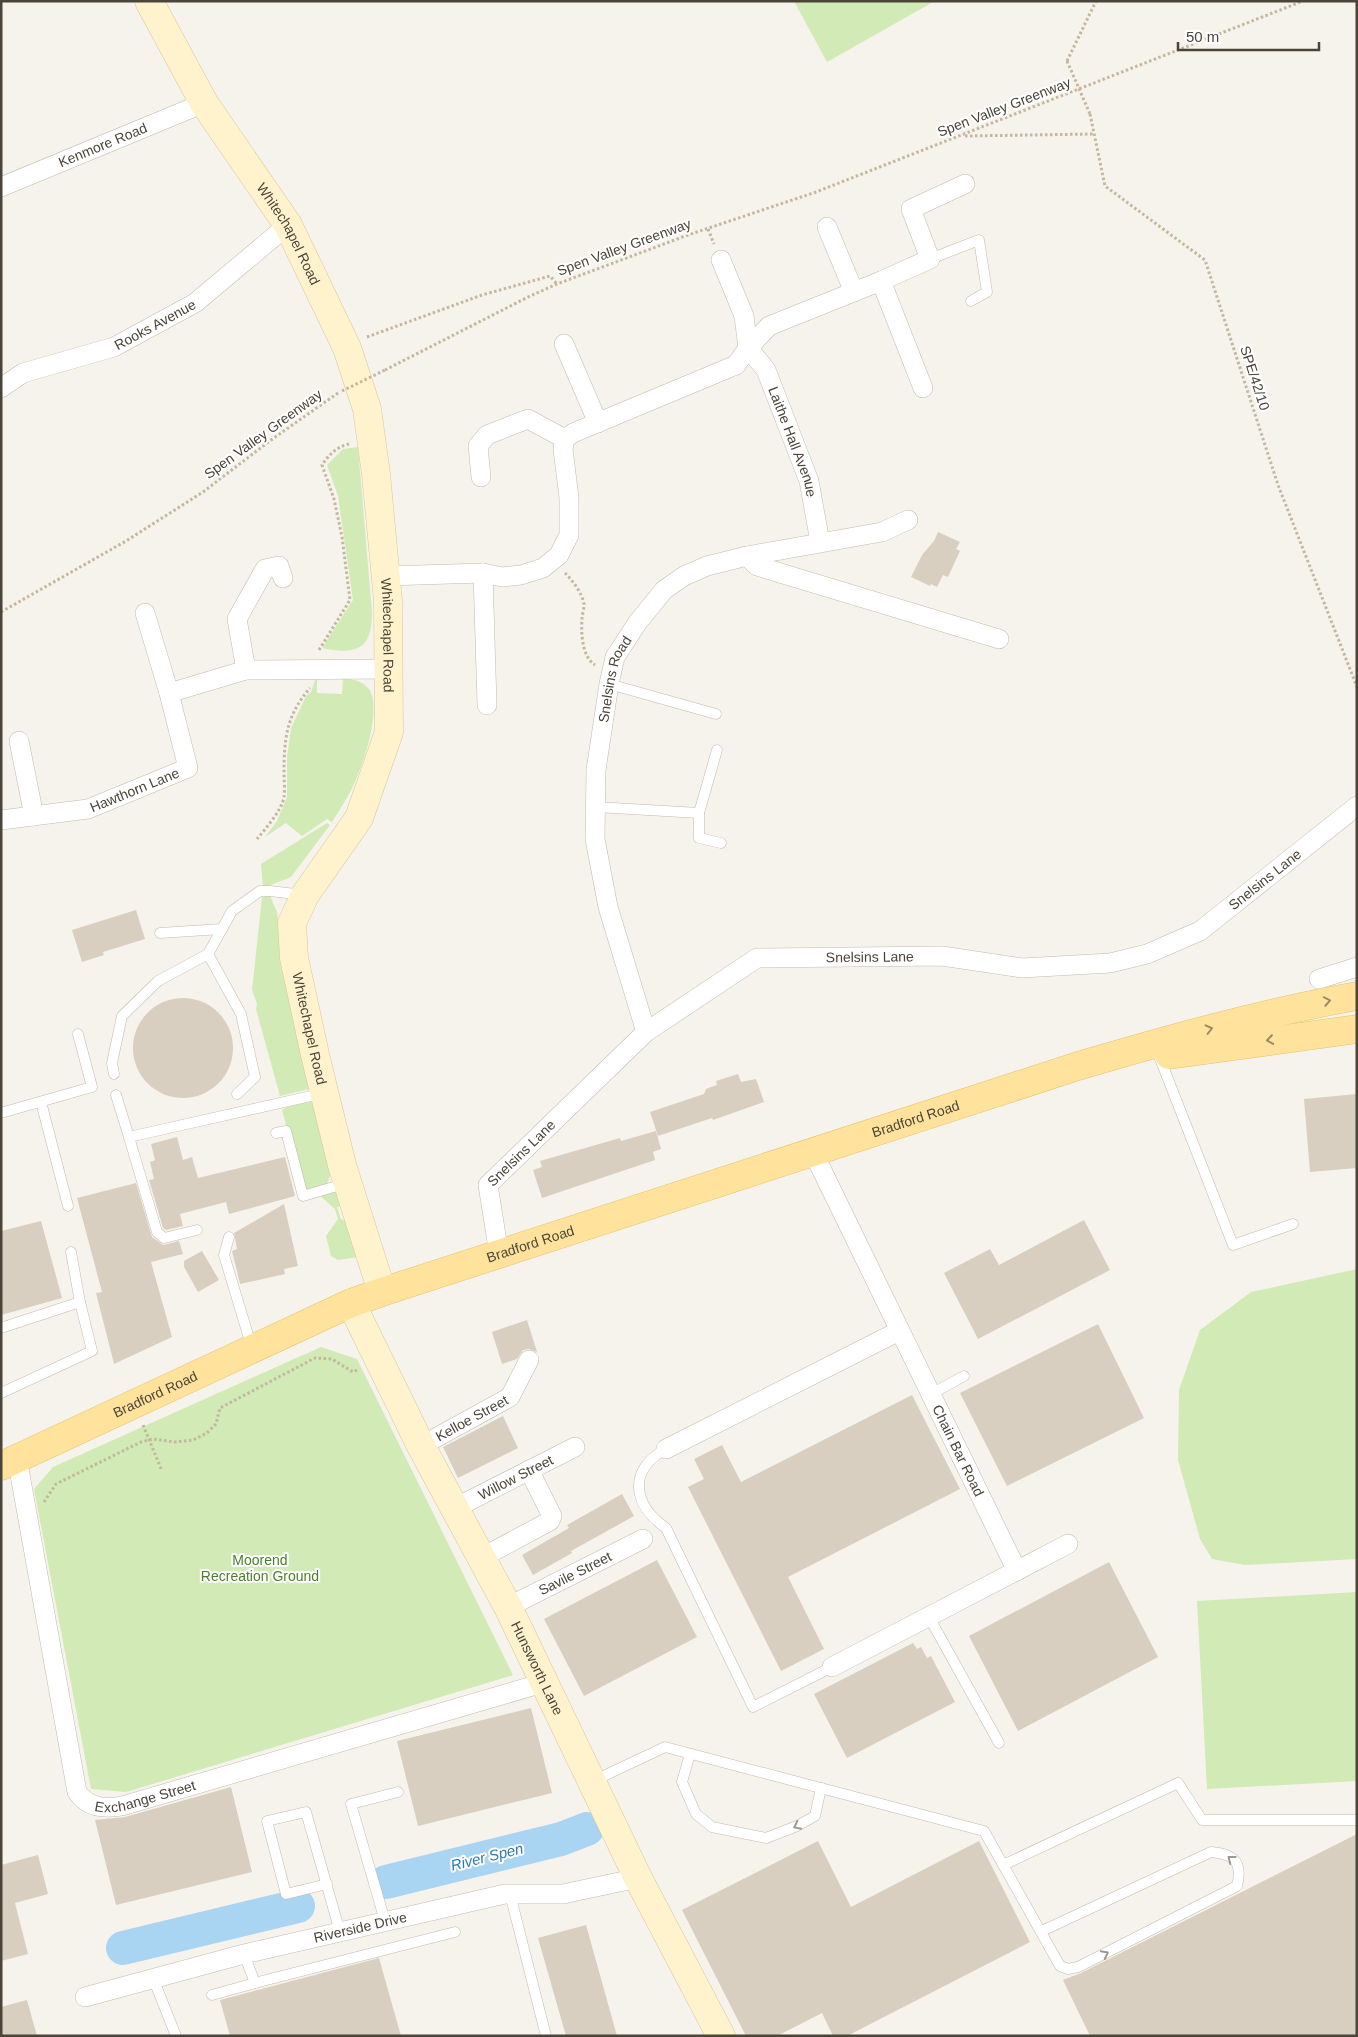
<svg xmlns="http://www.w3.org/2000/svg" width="1358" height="2037" font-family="Helvetica,sans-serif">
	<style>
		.green { fill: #d2eab5 }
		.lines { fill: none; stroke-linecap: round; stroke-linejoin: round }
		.river { stroke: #a9d4f2; stroke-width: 34 }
		.building { fill: #d8cfc1 }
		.lane-casing { stroke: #c2bbae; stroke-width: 11 }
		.street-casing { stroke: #c2bbae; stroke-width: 20 }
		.secondary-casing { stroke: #d6c79b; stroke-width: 29 }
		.primary-casing { stroke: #e6c16a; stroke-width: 29 }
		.path { stroke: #c4b79f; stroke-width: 3; stroke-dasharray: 2.5 2.5; stroke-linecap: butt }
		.lane { stroke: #fff; stroke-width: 10 }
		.street { stroke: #fff; stroke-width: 19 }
		.secondary { stroke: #fff3cd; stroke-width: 28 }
		.primary { stroke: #ffe39c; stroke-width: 28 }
		.path-bridge { stroke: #c4b79f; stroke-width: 3; stroke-dasharray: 2.5 2.5; stroke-linecap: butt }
		.oneway { stroke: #9c8c66 }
		.oneway2 { stroke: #9c9892 }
		.labels { text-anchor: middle; stroke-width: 4; stroke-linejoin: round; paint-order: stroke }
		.street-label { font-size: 14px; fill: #4b4439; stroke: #fff }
		.park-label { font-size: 14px; fill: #4a7f2a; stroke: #fff }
		.water-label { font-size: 15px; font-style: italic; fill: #2e7ab2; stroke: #fff }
	</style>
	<rect width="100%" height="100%" fill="#f6f3ec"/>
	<g class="green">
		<polygon points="794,1 935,1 827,62"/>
		<path d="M358,447L372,613C372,650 356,655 322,648L353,600L338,496L327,465L343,449Z"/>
		<path d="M317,679V693L342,694L343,679C352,679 361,680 368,688C382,704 366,756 358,774C352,791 342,806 332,822L327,819L302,836L286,823L265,837L277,821L287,797V757L291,728L306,696L311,692L315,680Z"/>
		<polygon points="327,823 330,825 291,877 263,888 261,864"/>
		<polygon points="270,896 277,912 286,975 309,1089 280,1096 256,1009 257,1004 252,990 262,897"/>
		<polygon points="296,1101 311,1101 324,1131 331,1173 327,1184 339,1184 344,1206 337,1207 341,1219 356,1224 358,1257 338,1260 331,1256 326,1236 338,1219 335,1209 317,1193 304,1190 282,1110"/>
		<polygon points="1357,1269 1357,1559 1245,1565 1212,1559 1200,1539 1178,1460 1179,1390 1200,1330 1251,1292"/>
		<polygon points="321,1347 357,1359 513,1675 126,1792 91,1789 34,1489 53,1467"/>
		<polygon points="1357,1592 1357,1781 1207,1789 1197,1601"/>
	</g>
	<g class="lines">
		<g class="river">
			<polyline points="386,1882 561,1839 587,1829"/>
			<polyline points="123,1948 298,1906"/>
		</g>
	</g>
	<g class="building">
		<polygon points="938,532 960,542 956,549 960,551 948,577 943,575 937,587 931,584 930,586 911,577 922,555 934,541"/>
		<polygon points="136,910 145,939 103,952 104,955 82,962 72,930"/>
		<circle cx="183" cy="1048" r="50"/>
		<polygon points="738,1074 741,1082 756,1079 764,1102 713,1120 712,1118 658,1136 650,1112 704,1094 706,1089 717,1085 716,1081"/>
		<polygon points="1357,1094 1357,1168 1310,1172 1304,1099"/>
		<polygon points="656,1131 661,1149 653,1152 655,1160 542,1198 533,1170 542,1167 540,1161 620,1138 621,1141"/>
		<polygon points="177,1137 183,1160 192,1157 198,1178 285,1157 295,1196 229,1214 226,1202 180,1214 183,1226 166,1230 163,1228 149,1180 154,1179 150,1162 155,1160 151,1144"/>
		<polygon points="136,1183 152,1237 163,1245 179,1241 183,1254 151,1262 172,1337 114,1364 96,1293 102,1292 77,1198"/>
		<polygon points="284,1204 298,1266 284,1269 285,1274 240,1284 232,1251 237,1249 234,1233"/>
		<polygon points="1084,1220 1110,1270 978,1339 944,1273 990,1249 999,1265"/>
		<polygon points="41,1221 62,1298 1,1315 1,1231"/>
		<polygon points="202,1251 219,1280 198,1292 184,1267 184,1261"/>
		<polygon points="527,1320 537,1352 529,1349 523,1350 517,1359 502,1364 492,1332"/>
		<polygon points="1098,1324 1144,1418 1007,1486 960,1393"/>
		<polygon points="912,1395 960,1489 788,1577 824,1649 781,1671 688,1487 704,1479 694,1459 722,1445 741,1482"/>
		<polygon points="503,1416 518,1448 458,1478 443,1447"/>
		<polygon points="622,1494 634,1516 571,1551 572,1553 533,1575 522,1555 569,1528 567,1525"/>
		<polygon points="657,1560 697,1637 584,1696 544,1619"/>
		<polygon points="1109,1562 1158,1657 1018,1731 969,1636"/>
		<polygon points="913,1643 917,1649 921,1647 927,1658 931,1656 955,1702 847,1758 814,1694"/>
		<polygon points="531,1708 552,1793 418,1826 397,1741"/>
		<polygon points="231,1787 252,1872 116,1905 95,1820 125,1817"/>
		<polygon points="1357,1834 1357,2036 1090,2036 1063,1980 1081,1973"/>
		<polygon points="818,1841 851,1907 979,1841 1030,1942 847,2036 833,2036 822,2013 777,2036 746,2036 682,1910"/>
		<polygon points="38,1855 48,1894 15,1903 28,1954 1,1961 1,1865"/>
		<polygon points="586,1925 617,2036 566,2036 538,1938"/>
		<polygon points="379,1958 401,2036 230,2036 220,2000"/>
		<polygon points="27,2000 37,2036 1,2036 1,2007"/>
	</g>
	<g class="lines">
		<defs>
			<g id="lane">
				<polyline points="930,259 979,240 987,292 971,301"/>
				<polyline points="609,684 716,714"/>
				<polyline points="596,807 699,813 717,750"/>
				<polyline points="699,813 699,838 721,843"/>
				<polyline points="160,933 222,929"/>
				<polyline points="1159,1056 1233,1245 1293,1224"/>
				<polyline points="114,1074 112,1063 122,1016 158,981 208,954"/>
				<polyline points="237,1094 255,1077 241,1014 208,954 232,911 260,891 270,891 304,895"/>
				<polyline points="116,1095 129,1137"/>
				<polyline points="41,1102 68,1206"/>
				<polyline points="1,1113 92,1087 78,1034"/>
				<polyline points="276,1133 286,1131 303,1196 347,1183"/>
				<polyline points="197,1230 164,1238 157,1232 129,1137 324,1093"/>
				<polyline points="229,1237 224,1255 252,1348"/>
				<polyline points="71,1252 80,1302"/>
				<polyline points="1,1328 80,1302 92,1351 1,1393"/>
				<polyline points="931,1394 964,1376"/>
				<path d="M666,1449C627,1470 633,1505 666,1528L753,1707L832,1667"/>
				<polyline points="929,1617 999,1743"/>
				<polyline points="690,1754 682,1782 696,1814 712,1827 766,1838 797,1826 815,1816 821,1788"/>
				<path d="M593,1781L665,1747L984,1831L1060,1966L1068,1969L1078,1967L1237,1886C1243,1862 1234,1854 1211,1852L1042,1931"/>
				<polyline points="1003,1865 1178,1783 1202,1820 1357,1820"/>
				<polyline points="327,1884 286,1894 267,1821 306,1812 340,1932"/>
				<polyline points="510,1894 546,2036"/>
				<polyline points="385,1921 351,1804 398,1792"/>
				<polyline points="244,1954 255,1983 455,1932"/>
				<polyline points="153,1978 176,2036"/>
				<polyline points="212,1995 255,1983"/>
			</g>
			<g id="street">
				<path id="s1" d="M1,187L204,103"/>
				<polyline points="827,227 854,292"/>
				<path id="s2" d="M721,260L744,316L748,348L766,370L809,481L820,542"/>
				<polyline points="881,281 923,388"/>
				<polyline points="564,344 598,423"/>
				<path id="s3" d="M1,388L23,373L114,347L195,303L288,225"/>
				<polyline points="481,477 478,446 487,435 528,419 565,439"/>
				<polyline points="747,556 757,566 999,639"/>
				<polyline points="483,573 487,705"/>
				<polyline points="386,576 483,573 502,577 521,575 543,568 559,555 569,535 569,498 563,449 565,439 573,433 736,365 748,348 769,326 881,281 930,259 911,209 965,184"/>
				<polyline points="145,613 169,693"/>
				<polyline points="246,670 237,619 265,569 279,566 283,578"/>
				<polyline points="19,741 34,816"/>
				<path id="s4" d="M1,820L88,809L188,768L169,693L246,670L388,669"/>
				<polyline points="1319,979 1357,967"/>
				<path id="s5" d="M646,1032L608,907L595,839L596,770L609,684L615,657L638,622L664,590L684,576L707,566L747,556L882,532L908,520"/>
				<path id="s6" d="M813,1152L1017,1571"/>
				<path id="s7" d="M499,1254L488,1185L646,1032L757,958L942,956L1022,968L1110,963L1147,954L1200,931L1357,806"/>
				<path id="s8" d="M421,1446L510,1397L529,1360"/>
				<polyline points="666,1449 899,1331"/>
				<path id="s9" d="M17,1458L77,1792C88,1808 104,1809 122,1806L543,1683"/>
				<path id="s10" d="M455,1508L575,1447"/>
				<polyline points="481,1558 550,1521 552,1516 529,1470"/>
				<path id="s11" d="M508,1607L643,1539"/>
				<polyline points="832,1667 1068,1544"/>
				<path id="s12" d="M85,1997L244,1954L505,1894H563L638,1878"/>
			</g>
			<g id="secondary">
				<path id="s13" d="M149,1L204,103L288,225L347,348L367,409L376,474L388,601L389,732L359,818L305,895L292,923L294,958L316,1059L342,1165L382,1292"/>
				<path id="s14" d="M351,1303L421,1446L508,1607L638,1878L721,2036"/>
			</g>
			<g id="primary">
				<polyline points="1169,1055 1357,1029"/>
				<path id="s15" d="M1,1466L351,1303L382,1292L1078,1066C1170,1039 1262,1013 1357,996"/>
			</g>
		</defs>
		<use href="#lane" class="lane-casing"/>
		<use href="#street" class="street-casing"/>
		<use href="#secondary" class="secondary-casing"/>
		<use href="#primary" class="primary-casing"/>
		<g class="path">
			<polyline points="1067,61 1096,1"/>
			<polyline points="1090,114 1105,186 1205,260 1278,485 1357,687"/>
			<polyline points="965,136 1094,134"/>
			<polyline points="708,229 714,244"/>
			<polyline points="367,337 482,295 550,276 557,284"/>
			<polyline points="385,370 530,296 557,284 688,235 816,192 1303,1"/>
			<path d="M565,573C573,581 582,593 584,604C584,609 582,615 582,620C581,633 582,657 595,665"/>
			<polyline points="1,612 126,541 203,492 271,440 338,393"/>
			<path d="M319,650L350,600L342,537L334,499L322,465C329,455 336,447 349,444"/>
			<path d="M257,839C266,828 282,810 284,797C285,790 284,781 284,774C284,739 286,716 310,688"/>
			<polyline points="143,1425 162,1471"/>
			<polyline points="44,1502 56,1484 141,1442 153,1439 175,1442 193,1440 207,1433 216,1424 220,1408 315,1358 332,1359 353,1372 359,1369"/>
		</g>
		<use href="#lane" class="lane"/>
		<use href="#street" class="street"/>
		<use href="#secondary" class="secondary"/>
		<use href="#primary" class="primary"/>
		<g class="path-bridge">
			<polyline points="1067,61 1090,114"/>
			<polyline points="342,391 385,370"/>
		</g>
	</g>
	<defs><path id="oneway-chevron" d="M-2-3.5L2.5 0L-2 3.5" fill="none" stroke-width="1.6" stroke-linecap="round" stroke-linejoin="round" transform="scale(1.25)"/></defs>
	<g class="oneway">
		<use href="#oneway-chevron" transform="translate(1327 1001) rotate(-11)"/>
		<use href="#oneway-chevron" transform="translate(1209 1029) rotate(-14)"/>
		<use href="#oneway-chevron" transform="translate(1270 1040) rotate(172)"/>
	</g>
	<g class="oneway2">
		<use href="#oneway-chevron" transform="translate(797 1826) rotate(154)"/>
		<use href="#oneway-chevron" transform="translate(1231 1859) rotate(-142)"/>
		<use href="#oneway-chevron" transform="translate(1105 1954) rotate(-27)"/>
	</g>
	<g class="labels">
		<g class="street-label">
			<text transform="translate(1004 107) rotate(-21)" y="5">Spen Valley Greenway</text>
			<text dy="5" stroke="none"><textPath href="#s1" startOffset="110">Kenmore Road</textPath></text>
			<text dy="5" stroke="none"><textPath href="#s13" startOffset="272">Whitechapel Road</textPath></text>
			<text transform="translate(624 247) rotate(-20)" y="5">Spen Valley Greenway</text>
			<text dy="5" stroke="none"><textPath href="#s3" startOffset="168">Rooks Avenue</textPath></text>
			<text transform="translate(1255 378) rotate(72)" y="5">SPE/42/10</text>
			<text transform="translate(263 434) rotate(-36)" y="5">Spen Valley Greenway</text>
			<text dy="5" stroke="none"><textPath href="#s2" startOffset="198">Laithe Hall Avenue</textPath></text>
			<text dy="5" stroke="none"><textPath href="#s13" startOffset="692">Whitechapel Road</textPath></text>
			<text dy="5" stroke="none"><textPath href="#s5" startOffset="362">Snelsins Road</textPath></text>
			<text dy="5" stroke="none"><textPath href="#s4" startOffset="138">Hawthorn Lane</textPath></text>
			<text dy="5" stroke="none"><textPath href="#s7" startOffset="956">Snelsins Lane</textPath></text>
			<text dy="5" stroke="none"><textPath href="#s7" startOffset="536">Snelsins Lane</textPath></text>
			<text dy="5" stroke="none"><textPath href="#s13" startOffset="1112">Whitechapel Road</textPath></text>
			<text dy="5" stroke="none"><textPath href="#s15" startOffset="980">Bradford Road</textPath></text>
			<text dy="5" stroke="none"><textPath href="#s7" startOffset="116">Snelsins Lane</textPath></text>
			<text dy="5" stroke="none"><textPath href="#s15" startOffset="575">Bradford Road</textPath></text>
			<text dy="5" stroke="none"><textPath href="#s15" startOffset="170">Bradford Road</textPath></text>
			<text dy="5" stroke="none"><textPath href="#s8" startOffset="58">Kelloe Street</textPath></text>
			<text dy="5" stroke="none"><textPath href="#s6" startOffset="332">Chain Bar Road</textPath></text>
			<text dy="5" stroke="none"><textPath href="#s10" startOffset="68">Willow Street</textPath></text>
			<text dy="5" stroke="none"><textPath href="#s11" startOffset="75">Savile Street</textPath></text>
			<text dy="5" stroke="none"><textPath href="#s14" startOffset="410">Hunsworth Lane</textPath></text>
			<text dy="5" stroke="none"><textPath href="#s9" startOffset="414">Exchange Street</textPath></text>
			<text dy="5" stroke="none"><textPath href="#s12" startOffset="284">Riverside Drive</textPath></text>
		</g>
		<g class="park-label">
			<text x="260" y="1565">Moorend<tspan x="260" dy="16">Recreation Ground</tspan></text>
		</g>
		<g class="water-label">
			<text transform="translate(487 1857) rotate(-14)" y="5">River Spen</text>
		</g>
	</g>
	<rect width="1358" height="2037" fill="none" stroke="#4b4439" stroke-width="5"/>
	<path d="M1178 42v8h141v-8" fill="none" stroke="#4b4439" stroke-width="2.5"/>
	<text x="1186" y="42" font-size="15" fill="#4b4439" stroke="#ffffff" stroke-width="4" paint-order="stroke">50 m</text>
</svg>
